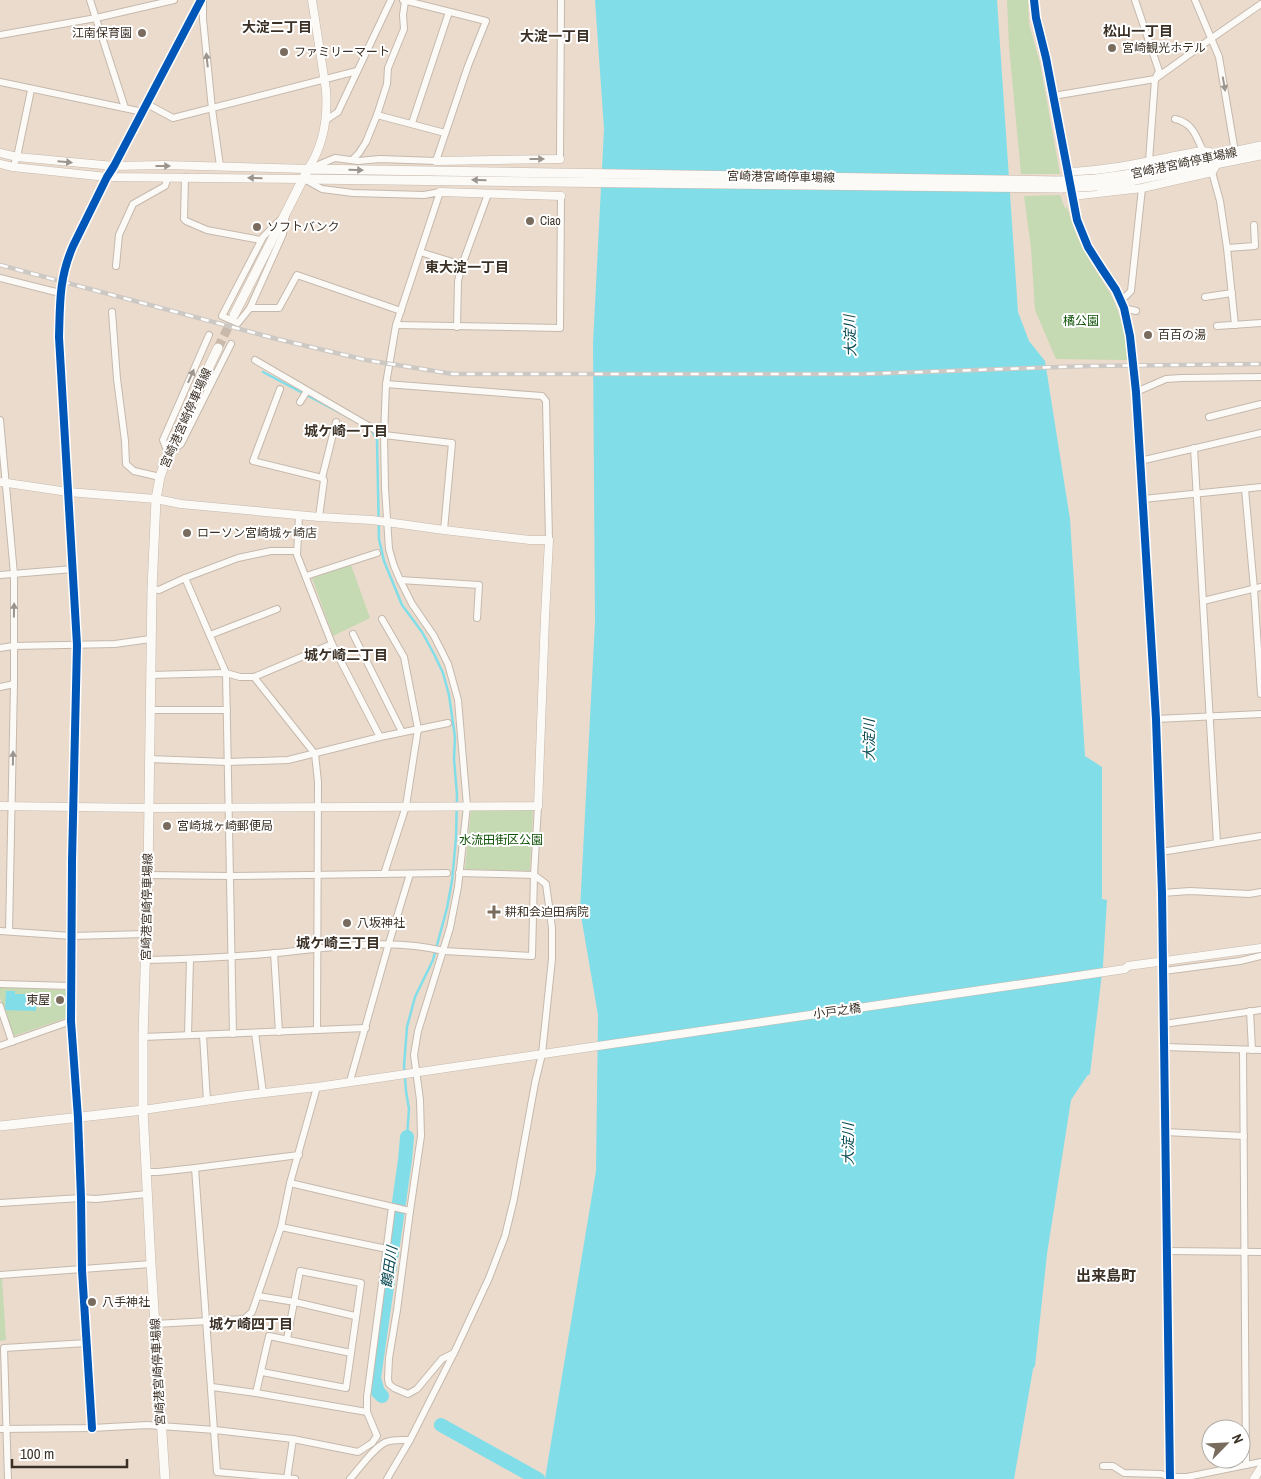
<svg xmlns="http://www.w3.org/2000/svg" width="1261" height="1479" font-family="'Archivo Narrow','Noto Sans JP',sans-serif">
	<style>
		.green { fill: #c5d9b3 }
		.water { fill: #81dee9 }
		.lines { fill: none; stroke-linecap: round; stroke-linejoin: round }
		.stream { stroke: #81dee9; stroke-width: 2.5 }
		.river { stroke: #81dee9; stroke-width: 14 }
		.secondary-tunnel { stroke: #c8b9ab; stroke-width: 9; stroke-dasharray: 9 4.5; stroke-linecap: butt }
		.minor-casing { stroke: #c5b9ad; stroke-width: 8 }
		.tertiary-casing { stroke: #c5b9ad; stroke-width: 9 }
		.secondary-casing { stroke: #c5b9ad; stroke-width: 10 }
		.minor { stroke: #fcfaf7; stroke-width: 6 }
		.tertiary { stroke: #fcfaf7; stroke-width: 8 }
		.secondary { stroke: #fcfaf7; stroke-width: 9 }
		.rail-casing { stroke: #ccc8c4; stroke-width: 4.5 }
		.rail { stroke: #fff; stroke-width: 2.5; stroke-dasharray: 8; stroke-linecap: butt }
		.secondary-bridge-casing { stroke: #c5b9ad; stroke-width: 10; stroke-linecap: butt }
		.secondary-bridge { stroke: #fcfaf7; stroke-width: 9 }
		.cycleway-casing { stroke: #fff; stroke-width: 11 }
		.cycleway { stroke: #0057b8; stroke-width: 8 }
		.oneway { fill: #9c958e }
		.poi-dot { fill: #796c5f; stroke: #fff; stroke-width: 2 }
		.labels { text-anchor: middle; stroke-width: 4; stroke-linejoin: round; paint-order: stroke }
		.poi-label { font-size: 12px; fill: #3b3025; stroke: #fff; text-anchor: start }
		.street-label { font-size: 12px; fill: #3b3025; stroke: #fff }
		.park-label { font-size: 12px; fill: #0e5105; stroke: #fff }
		.neighbourhood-label { font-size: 14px; font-weight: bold; fill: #3b3025; stroke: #fff }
		.water-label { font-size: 14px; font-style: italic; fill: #074851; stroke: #fff }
		.quarter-label { font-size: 15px; font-weight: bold; fill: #3b3025; stroke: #fff }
	</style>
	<rect width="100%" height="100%" fill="#ebdbcc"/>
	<g class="green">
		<polygon points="1007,0 1028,0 1029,24 1040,63 1060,174 1021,174 1009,46"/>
		<path d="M1060,195L1065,208L1067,207C1072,223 1077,239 1086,254C1093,268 1103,280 1110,293C1120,312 1128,340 1128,360L1056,359L1035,310L1031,248L1024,196Z"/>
		<polygon points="351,565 370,618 333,636 312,578"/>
		<polygon points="471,810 533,810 530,871 465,869"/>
		<polygon points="0,987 67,990 66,1018 14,1036 0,998"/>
		<polygon points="0,1279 2,1279 6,1340 0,1341"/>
	</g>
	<g class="water">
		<polygon points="595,0 997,0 1018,312 1029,341 1045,361 1070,519 1085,756 1102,767 1102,899 1107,900 1103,965 1090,1074 1087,1076 1071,1100 1047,1254 1035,1366 1033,1369 1014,1479 545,1479 596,1171 598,1015 580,910 595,622 593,343 604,129"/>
		<polygon points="6,991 15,991 15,994 37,994 36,1011 5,1010"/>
	</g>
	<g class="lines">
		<g class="stream">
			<polyline points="263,372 348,417"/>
			<polyline points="372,431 377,440 379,539 384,561 402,605 422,632 434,654 443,673 449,695 455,737 454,759 457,795 456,838 452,881 447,908 433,960 415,997 407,1027 404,1066 406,1091 409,1109 407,1137"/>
		</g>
		<g class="river">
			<polyline points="382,1396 378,1392 374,1378 405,1160 407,1137"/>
			<polyline points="441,1425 538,1479"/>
		</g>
		<polyline class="secondary-tunnel" points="218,348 234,315"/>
		<defs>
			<g id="minor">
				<polyline points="90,0 125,108"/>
				<polyline points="203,0 203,19 212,109 220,166"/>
				<polyline points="1135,0 1159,71 1155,79 1149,161"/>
				<polyline points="1195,0 1219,57 1235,152"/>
				<polyline points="0,35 96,18 174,0"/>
				<polyline points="0,82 143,112"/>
				<polyline points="1053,96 1155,79 1212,38 1261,4"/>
				<polyline points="147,104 173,118 357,71"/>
				<polyline points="377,115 445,133"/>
				<path d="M1175,119C1193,123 1196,136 1203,151"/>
				<polyline points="326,120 338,112 391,0"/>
				<polyline points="412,123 449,12"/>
				<polyline points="560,159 561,0"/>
				<polyline points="352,160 359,153 366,142 377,115 387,84 388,68 404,29 403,15 405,1"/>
				<polyline points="13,167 17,157 31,90"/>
				<polyline points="311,168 335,158 358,161 380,159 436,161 468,66 486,21 403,0"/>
				<polyline points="1212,172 1220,201 1227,248 1235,325"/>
				<polyline points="185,177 184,219 186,221 207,230 261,240"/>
				<polyline points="306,180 322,189 353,193 424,195 440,192 396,325 386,384 384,435 385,488 389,549 394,566 400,580 412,604 434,636 448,664 458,700 467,806 458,887 450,928 418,1031 414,1055 420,1100 421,1136 410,1211 397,1310 389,1358 388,1379 389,1384 394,1388 408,1394 417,1389 442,1359 454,1353"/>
				<polygon points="286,214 283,234 250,308 238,323 222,316 263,237"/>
				<polyline points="1227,248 1255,246 1254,225"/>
				<polyline points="420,252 462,265"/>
				<polyline points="116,266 119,235 133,204 165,186 168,177"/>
				<polyline points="0,278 60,293"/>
				<polyline points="1205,297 1232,293"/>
				<polyline points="1121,299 1126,296 1131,291 1142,188"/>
				<polyline points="250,308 279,308 297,275 401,311"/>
				<polyline points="1124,308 1136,311"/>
				<polyline points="112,312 117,379 125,441 126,464 134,471 160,477"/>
				<polyline points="396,325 560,328 561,196"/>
				<polyline points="1217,326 1261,323"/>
				<polyline points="457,327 458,281 462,265 488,194"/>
				<polyline points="209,335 163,440 168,453 181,444 231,344"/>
				<polyline points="255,360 384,435 452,443 444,530"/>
				<polyline points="386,384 542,396 546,401 549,540"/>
				<polyline points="280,389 253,461 322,478 324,480 319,517"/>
				<polyline points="1136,392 1166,379 1181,378 1261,377"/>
				<polyline points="300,402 307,391"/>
				<polyline points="1209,417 1261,404"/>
				<polyline points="0,420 14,574 14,684 9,931"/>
				<polyline points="1194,448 1217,843"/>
				<polyline points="1140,461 1261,433"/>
				<polyline points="322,478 336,422"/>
				<polyline points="1245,489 1254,589 1261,694"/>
				<polyline points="1143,499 1261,487"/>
				<polyline points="299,515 297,555 332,644 380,737"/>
				<polyline points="0,575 73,569"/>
				<polyline points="306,576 377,553"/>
				<polyline points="185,578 226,673 233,1034"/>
				<polyline points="400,580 479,585 477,618"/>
				<polyline points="152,589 159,590 185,578 238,558 271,551 297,551"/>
				<polyline points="1203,601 1261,587"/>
				<polyline points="382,619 404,657 418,729 406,806 384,874"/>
				<polyline points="353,634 402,732"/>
				<polyline points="210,635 277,609"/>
				<polyline points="0,648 13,646 115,644 150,639"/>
				<polyline points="150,675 226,673 240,677 254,677 332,644"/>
				<polyline points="254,677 315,754 318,782 317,1030"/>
				<polyline points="0,687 14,684"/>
				<polyline points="150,710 227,710"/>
				<polyline points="1156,719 1261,714"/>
				<polyline points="149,759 228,762 288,760 380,737 448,723"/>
				<polyline points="1161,852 1261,836"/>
				<polyline points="148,875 229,876 447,873"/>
				<polyline points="1162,893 1190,891 1249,894 1261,892"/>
				<polyline points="0,931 72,936 146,934"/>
				<polyline points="274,953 279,1032"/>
				<path d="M146,960C190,959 233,957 276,953C331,948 389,937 444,951L532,956L534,875L538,806"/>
				<polyline points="1164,971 1240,961 1261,956"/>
				<polyline points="0,984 71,986"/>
				<polyline points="0,1006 12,1042"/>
				<polyline points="1250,1011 1252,1050"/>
				<polyline points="1164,1024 1261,1010"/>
				<polyline points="255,1033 263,1093"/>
				<polyline points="188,1035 190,959"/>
				<polyline points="203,1035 207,1101"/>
				<polyline points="143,1037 366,1028"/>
				<polyline points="0,1046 71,1021"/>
				<polyline points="1164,1047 1261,1050"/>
				<polyline points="1243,1050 1246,1465"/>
				<polyline points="350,1081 389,943 410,874"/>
				<polyline points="1165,1132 1244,1136"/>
				<polyline points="195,1168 217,1472 295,1479"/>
				<polyline points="146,1172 158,1172 195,1168 299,1155"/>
				<polyline points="290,1183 410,1211"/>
				<polyline points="0,1203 81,1198 96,1199 147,1194"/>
				<polyline points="281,1227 387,1249"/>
				<polyline points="1168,1251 1261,1252"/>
				<polyline points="0,1275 151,1264"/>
				<polyline points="258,1296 295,1302 355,1316"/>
				<polyline points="155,1324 244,1319 252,1312 281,1227 290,1183 317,1087"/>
				<polyline points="262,1372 346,1388 361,1283 300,1271 287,1339"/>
				<polyline points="212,1387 256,1393 367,1412"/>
				<polyline points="256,1393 269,1336 351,1353"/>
				<path d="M92,1428L82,1270L81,1198L78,1118L71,1021L72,861L77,645L59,337C60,303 59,278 73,246L107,177L114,166L201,0"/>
				<polyline points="0,1429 92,1428 147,1425 215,1430 293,1439 358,1452 372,1443 377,1436 367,1412 367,1397 392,1207"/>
				<polyline points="1103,1466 1113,1466 1124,1473 1161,1474 1171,1477 1187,1477 1261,1462"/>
				<polyline points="8,1479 4,1348 87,1343"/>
				<polyline points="287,1479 293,1439"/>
				<path d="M350,1479C360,1468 373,1448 386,1442C394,1439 402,1440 410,1440"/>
				<polyline points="387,1479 410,1440 454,1353 489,1278 505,1236 514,1199 535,1083 542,1054 552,959 552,928 546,884 534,875 459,873"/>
			</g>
			<g id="tertiary">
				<polyline points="1034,0 1036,18 1046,58 1077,220 1088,247 1102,269 1116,290 1121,299 1124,308 1130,336 1136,392 1156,719 1164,952"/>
				<path d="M0,153L17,157L114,166L163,165L308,169C323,146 328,118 326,90L312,0"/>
				<polyline points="436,161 560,159"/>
				<polyline points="0,164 13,167 107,177 303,179"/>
				<path d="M1067,172C1112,171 1156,159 1201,151L1210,152L1215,156"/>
				<polyline points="440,192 561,196"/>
				<polyline points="1072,196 1142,188 1212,172 1217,164"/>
				<polyline points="0,482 68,492 156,499 181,504 319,517 372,520 444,530 530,540 549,540 545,617 538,806 149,808 0,806"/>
				<polyline points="1164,971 1168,1356 1170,1479"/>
				<polyline points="143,1110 247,1095 317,1087 1125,969 1128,966 1261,948"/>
				<polyline points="1254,1479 1261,1468"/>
			</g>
			<g id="secondary">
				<polyline points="303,179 1061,188"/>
				<polyline points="1096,179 1125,175 1261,146"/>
				<polyline points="1097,186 1125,182 1261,155"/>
				<polyline points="234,315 308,169 1059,181"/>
				<polyline points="0,1126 143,1110"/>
				<polyline points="165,1479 151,1264 143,1110 143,1037 148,875 152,589 156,499 160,477 168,453 218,348"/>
			</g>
		</defs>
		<use href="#minor" class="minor-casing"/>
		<use href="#tertiary" class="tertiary-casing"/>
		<use href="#secondary" class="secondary-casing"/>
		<use href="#minor" class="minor"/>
		<use href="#tertiary" class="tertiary"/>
		<use href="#secondary" class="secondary"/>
		<defs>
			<polyline id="rail" points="0,265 277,339 366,360 453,374 863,374 1088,366 1261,364"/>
		</defs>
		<use href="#rail" class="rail-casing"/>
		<use href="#rail" class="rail"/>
		<defs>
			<g id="secondary-bridge">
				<polyline points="1059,181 1096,179"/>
				<polyline points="1061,188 1097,186"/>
			</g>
		</defs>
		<use href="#secondary-bridge" class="secondary-bridge-casing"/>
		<use href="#secondary-bridge" class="secondary-bridge"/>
		<defs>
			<g id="cycleway">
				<polyline points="1034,0 1036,18 1046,58 1077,220 1088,247 1102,269 1116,290 1124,308 1130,336 1136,392 1156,719 1162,893 1170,1479"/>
				<path d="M92,1428L82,1270L81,1198L78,1118L71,1021L72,861L77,645L59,337C60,303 59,278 73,246L107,177L114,166L201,0"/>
			</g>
		</defs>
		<use href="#cycleway" class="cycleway-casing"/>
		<use href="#cycleway" class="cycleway"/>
	</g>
	<defs><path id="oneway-solid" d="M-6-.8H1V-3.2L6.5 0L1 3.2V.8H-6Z" transform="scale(1.25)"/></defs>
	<g class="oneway">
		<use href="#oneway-solid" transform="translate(207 60) rotate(-96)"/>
		<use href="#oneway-solid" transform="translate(1224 84) rotate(80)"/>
		<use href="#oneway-solid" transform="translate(537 159)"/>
		<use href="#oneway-solid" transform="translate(65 162) rotate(5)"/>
		<use href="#oneway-solid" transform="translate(163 166)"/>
		<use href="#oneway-solid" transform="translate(356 170) rotate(1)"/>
		<use href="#oneway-solid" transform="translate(255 178) rotate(-179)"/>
		<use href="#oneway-solid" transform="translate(479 180) rotate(-179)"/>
		<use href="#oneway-solid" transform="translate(191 376) rotate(-66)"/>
		<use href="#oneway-solid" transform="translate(14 610) rotate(-89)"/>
		<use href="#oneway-solid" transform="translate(13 758) rotate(-89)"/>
	</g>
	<g class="poi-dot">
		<circle cx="142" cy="33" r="5"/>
		<circle cx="1112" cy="48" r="5"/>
		<circle cx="284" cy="52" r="5"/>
		<circle cx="530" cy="221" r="5"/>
		<circle cx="257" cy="227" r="5"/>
		<circle cx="1148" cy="335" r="5"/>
		<circle cx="187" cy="533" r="5"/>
		<circle cx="167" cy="826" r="5"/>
		<path d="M491.5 904.5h5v5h5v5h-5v5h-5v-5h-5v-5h5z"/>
		<circle cx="347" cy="923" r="5"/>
		<circle cx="60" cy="1000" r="5"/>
		<circle cx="92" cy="1302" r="5"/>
	</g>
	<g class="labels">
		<g class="poi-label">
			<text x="132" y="37" text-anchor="end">江南保育園</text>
			<text x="1122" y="52">宮崎観光ホテル</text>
			<text x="294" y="56">ファミリーマート</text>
			<text x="540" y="225">Ciao</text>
			<text x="267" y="231">ソフトバンク</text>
			<text x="1158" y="339">百百の湯</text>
			<text x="197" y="537">ローソン宮崎城ヶ崎店</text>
			<text x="177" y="830">宮崎城ヶ崎郵便局</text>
			<text x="505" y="916">耕和会迫田病院</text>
			<text x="357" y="927">八坂神社</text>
			<text x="50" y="1004" text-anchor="end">東屋</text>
			<text x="102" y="1306">八手神社</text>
		</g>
		<g class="street-label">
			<text transform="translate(1184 163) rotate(-12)" y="4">宮崎港宮崎停車場線</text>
			<text transform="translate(781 177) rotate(1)" y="4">宮崎港宮崎停車場線</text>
			<text transform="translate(186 418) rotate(-66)" y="4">宮崎港宮崎停車場線</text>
			<text transform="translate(147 907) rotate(-89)" y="4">宮崎港宮崎停車場線</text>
			<text transform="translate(837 1011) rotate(-8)" y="4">小戸之橋</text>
			<text transform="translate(158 1372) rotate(-93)" y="4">宮崎港宮崎停車場線</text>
		</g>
		<g class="park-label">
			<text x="1081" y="325">橘公園</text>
			<text x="501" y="844">水流田街区公園</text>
		</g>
		<g class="neighbourhood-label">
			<text x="277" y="32">大淀二丁目</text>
			<text x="1138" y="36">松山一丁目</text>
			<text x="555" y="41">大淀一丁目</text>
			<text x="467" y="272">東大淀一丁目</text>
			<text x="346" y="436">城ケ崎一丁目</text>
			<text x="346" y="660">城ケ崎二丁目</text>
			<text x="338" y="948">城ケ崎三丁目</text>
			<text x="251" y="1329">城ケ崎四丁目</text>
		</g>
		<g class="water-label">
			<text transform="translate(850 336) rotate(-92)" y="5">大淀川</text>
			<text transform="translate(869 740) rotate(-90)" y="5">大淀川</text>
			<text transform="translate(848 1144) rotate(-90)" y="5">大淀川</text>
			<text transform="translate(389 1267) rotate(-82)" y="5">鶴田川</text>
		</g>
		<g class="quarter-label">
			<text x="1106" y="1281">出来島町</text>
		</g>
	</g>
	<g transform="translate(1226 1444) rotate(66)"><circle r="24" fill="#ffffff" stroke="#b1aca8"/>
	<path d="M0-4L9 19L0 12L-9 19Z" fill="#796c5f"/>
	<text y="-8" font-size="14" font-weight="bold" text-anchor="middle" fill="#3b3025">N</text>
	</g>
	<path d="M12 1459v8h115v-8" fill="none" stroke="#3b3025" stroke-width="2.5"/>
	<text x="20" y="1459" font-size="15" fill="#3b3025" stroke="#ffffff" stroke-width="4" paint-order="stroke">100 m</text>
</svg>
